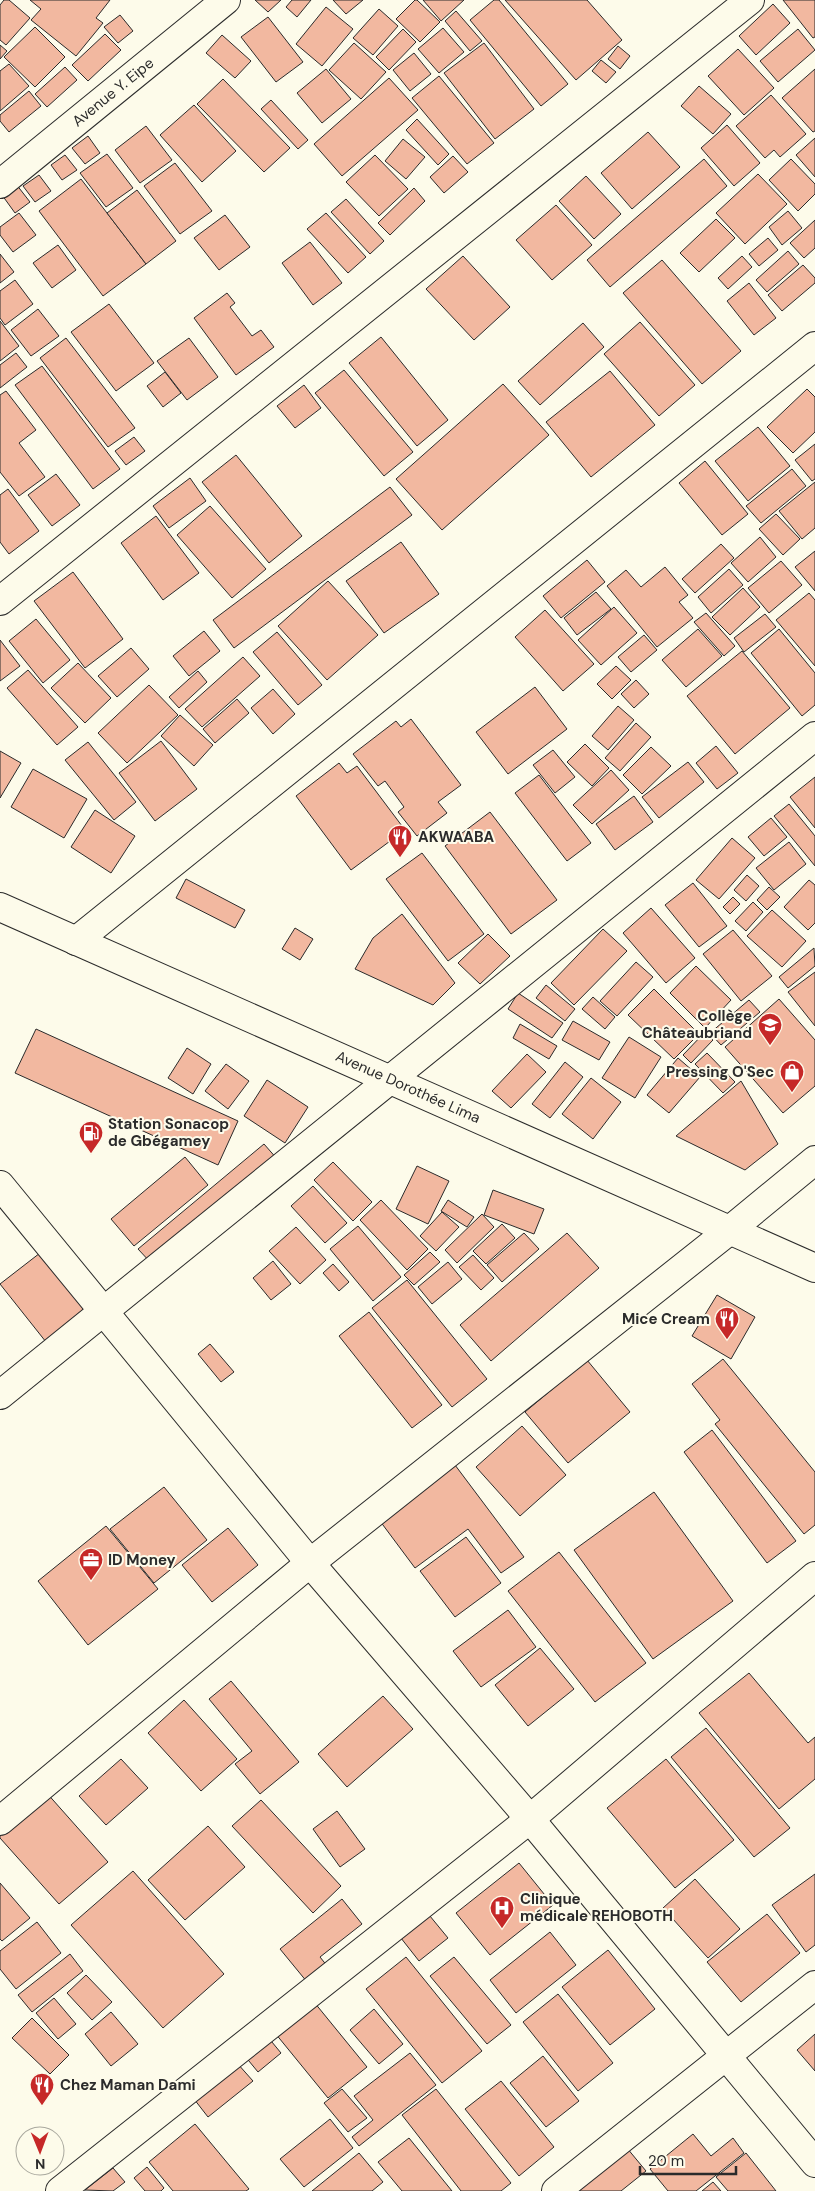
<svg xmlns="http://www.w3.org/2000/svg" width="815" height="2191" font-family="'DM Sans',sans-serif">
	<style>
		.building { fill: #f2b8a0; stroke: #2b2b2b }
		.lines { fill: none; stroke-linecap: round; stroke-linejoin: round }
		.minor-casing { stroke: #2b2b2b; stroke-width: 30 }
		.secondary-casing { stroke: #2b2b2b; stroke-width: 30 }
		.minor { stroke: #fdfbea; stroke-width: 28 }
		.secondary { stroke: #fdfbea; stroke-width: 28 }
		.labels { text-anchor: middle; stroke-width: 4; stroke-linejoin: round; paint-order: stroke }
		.street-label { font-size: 15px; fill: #2b2b2b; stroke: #fdfbea }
		.poi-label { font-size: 15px; font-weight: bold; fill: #2b2b2b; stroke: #fdfbea; text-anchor: start }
	</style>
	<rect width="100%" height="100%" fill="#fdfbea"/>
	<g class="building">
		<polygon points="4,0 9,0 30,18 6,45 0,40 0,5"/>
		<polygon points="30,0 110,0 96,18 103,23 76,56 31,20 41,9"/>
		<polygon points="255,0 281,0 268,12"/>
		<polygon points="292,0 311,0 297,17 286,7"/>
		<polygon points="333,0 363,0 346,14"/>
		<polygon points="415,0 417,0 440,22 420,42 396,19"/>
		<polygon points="423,0 464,0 441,21"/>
		<polygon points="494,0 499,0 568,84 541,106 470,20"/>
		<polygon points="505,0 587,0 622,40 576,80"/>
		<polygon points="783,0 815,0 815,37 813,38"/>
		<polygon points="773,4 790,23 756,55 739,36"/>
		<polygon points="326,7 353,29 322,66 296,44"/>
		<polygon points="379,9 398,26 373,55 353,38"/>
		<polygon points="456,11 482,41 470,51 445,21"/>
		<polygon points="120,15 133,31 118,43 104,27"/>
		<polygon points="268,17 303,62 276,82 241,37"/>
		<polygon points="35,27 65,57 35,87 4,57"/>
		<polygon points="443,28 464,52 439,73 418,49"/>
		<polygon points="403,29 416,42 389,70 376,57"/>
		<polygon points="798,29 815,50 778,82 760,61"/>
		<polygon points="105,34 121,50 88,81 72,65"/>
		<polygon points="222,35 251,61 235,78 206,53"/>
		<polygon points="354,43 386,72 361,99 329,70"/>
		<polygon points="484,43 534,109 495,139 444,73"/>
		<polygon points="0,45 7,51 0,59"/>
		<polygon points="618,46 630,56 620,69 608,59"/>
		<polygon points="738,49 774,88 744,115 708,76"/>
		<polygon points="414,53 431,74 410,91 393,70"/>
		<polygon points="601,60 616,72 606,83 592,71"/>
		<polygon points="9,64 29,86 0,111 0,71"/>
		<polygon points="65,67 77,80 47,107 35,94"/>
		<polygon points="326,69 351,99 322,123 297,93"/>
		<polygon points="815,69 815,131 813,132 782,98"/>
		<polygon points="439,76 494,143 467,164 412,98"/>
		<polygon points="389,78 418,110 342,176 314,144"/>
		<polygon points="223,79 290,148 264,172 197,104"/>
		<polygon points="699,86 731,114 713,134 681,106"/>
		<polygon points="29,91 41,106 9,132 0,121 0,115"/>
		<polygon points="771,95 806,134 780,157 774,150 765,158 736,126"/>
		<polygon points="271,100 308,140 298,149 261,109"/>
		<polygon points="194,105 236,151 202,182 160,135"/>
		<polygon points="417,119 449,154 438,165 406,130"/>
		<polygon points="727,125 760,163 734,186 701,148"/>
		<polygon points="146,126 172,160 140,183 115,150"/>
		<polygon points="648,132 680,167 632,209 601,173"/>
		<polygon points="88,136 100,153 85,164 72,148"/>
		<polygon points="815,138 815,177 796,155"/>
		<polygon points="403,139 425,157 406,179 385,161"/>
		<polygon points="107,154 133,188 106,207 80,173"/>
		<polygon points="65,155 77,170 62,180 51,165"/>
		<polygon points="375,155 408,189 379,216 346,182"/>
		<polygon points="453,156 468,172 444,193 430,177"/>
		<polygon points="704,159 727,186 610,287 587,260"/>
		<polygon points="791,159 815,184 815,194 798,211 769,180"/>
		<polygon points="175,163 212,211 180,234 144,186"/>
		<polygon points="758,174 787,204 745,244 716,213"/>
		<polygon points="39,175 51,191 35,202 23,186"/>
		<polygon points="586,176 621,214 594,239 559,201"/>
		<polygon points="81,179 146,264 103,296 39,211"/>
		<polygon points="16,184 30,202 15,213 2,195"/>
		<polygon points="414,188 425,201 390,235 378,223"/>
		<polygon points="137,190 176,241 146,264 107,213"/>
		<polygon points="346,199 384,241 370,254 331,212"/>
		<polygon points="556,205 592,245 552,280 516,240"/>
		<polygon points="788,211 802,228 782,245 769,227"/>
		<polygon points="19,213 36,235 13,252 0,235 0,227"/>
		<polygon points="326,213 366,257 348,273 307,229"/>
		<polygon points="225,215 250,247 219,270 194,238"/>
		<polygon points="716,219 735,238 699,272 680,253"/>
		<polygon points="815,220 815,248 804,258 790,243"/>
		<polygon points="768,238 778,250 759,266 749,254"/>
		<polygon points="310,242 342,283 313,305 282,263"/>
		<polygon points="58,245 76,270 52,288 33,263"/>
		<polygon points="788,251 799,264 767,292 756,280"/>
		<polygon points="0,254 14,272 0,283"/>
		<polygon points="463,256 510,307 474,340 426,289"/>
		<polygon points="742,256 752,267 728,289 718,278"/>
		<polygon points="662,260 741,351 702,384 623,293"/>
		<polygon points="803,265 815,278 815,283 782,311 768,295"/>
		<polygon points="15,280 33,304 5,325 0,318 0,291"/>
		<polygon points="749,283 776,318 754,335 727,301"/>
		<polygon points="227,293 235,303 230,307 252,336 261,330 274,347 236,375 194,318"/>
		<polygon points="109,304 154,363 116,391 71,332"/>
		<polygon points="38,309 59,336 31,356 11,330"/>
		<polygon points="0,321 19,346 0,361"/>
		<polygon points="640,322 695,385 659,416 604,354"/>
		<polygon points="583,323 604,347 540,405 518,381"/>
		<polygon points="381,337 448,420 417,446 349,363"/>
		<polygon points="66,338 135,428 108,447 40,358"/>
		<polygon points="189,338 218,377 187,400 157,361"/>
		<polygon points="16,353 27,367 0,388 0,365"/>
		<polygon points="42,366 120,469 93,489 15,385"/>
		<polygon points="344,370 413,452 384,476 315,393"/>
		<polygon points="610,371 655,425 591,477 546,422"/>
		<polygon points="165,372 181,393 163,407 147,386"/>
		<polygon points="503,384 549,435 442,530 396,479"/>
		<polygon points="304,385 321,408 295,428 277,406"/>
		<polygon points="807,389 815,397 815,432 793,453 767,427"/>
		<polygon points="6,391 36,430 19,443 45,477 19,496 0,472 0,395"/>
		<polygon points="758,427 790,466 748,501 715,461"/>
		<polygon points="134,437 145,451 126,465 115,451"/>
		<polygon points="815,444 815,479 812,481 795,460"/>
		<polygon points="236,455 302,536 269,563 202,482"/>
		<polygon points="705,461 748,514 722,535 679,483"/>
		<polygon points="792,469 806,486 761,523 746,506"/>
		<polygon points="56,474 80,505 52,526 28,495"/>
		<polygon points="190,478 206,501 169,528 153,506"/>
		<polygon points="815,482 815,528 802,539 779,511"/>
		<polygon points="390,487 412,515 234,648 213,620"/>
		<polygon points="8,489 39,531 9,554 0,542 0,495"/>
		<polygon points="210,506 266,569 232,598 177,535"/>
		<polygon points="776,514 800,539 783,555 759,529"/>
		<polygon points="156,516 199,573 163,600 121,543"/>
		<polygon points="760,537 776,557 748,582 731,563"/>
		<polygon points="401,542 439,594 384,633 346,581"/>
		<polygon points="721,544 734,558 695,593 682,579"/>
		<polygon points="815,551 815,591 795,567"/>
		<polygon points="587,560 605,582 561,618 543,596"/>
		<polygon points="781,561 802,585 769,613 748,588"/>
		<polygon points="665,567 688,595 679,602 693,618 657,647 607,586 626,570 641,587"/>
		<polygon points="729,569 743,585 711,613 698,597"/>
		<polygon points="73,572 123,639 85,668 34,601"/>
		<polygon points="328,581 378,635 327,680 278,626"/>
		<polygon points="743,588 760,607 730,635 712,617"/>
		<polygon points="596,592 611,609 577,635 564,618"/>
		<polygon points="809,593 815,600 815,666 776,620"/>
		<polygon points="614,607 637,633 601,665 578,640"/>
		<polygon points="545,610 594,664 563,691 515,637"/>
		<polygon points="706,613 735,646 724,656 694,622"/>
		<polygon points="765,614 776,627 744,652 734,638"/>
		<polygon points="36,619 70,660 43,683 9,641"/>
		<polygon points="698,629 722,656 686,687 662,660"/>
		<polygon points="779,629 815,673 815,705 802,716 751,653"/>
		<polygon points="204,631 220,651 189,676 173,656"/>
		<polygon points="277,632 322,685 298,705 253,652"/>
		<polygon points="644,635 657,650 631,672 618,657"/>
		<polygon points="0,640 20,666 0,681"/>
		<polygon points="131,648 149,669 117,697 98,676"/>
		<polygon points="742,651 790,708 735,754 687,696"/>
		<polygon points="243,657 260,676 202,727 185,709"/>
		<polygon points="78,663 111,698 85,723 51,688"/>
		<polygon points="616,666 631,680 612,699 597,684"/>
		<polygon points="28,670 78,727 57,745 7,688"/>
		<polygon points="198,671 207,682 179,708 169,697"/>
		<polygon points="636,680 649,694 634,708 621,694"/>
		<polygon points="149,685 178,715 127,763 98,733"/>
		<polygon points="535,687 567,729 508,774 476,732"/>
		<polygon points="273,689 295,714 273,734 251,708"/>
		<polygon points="237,699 249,713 215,743 203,729"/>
		<polygon points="618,706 634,720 608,750 592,736"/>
		<polygon points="180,715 213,745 194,766 161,736"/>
		<polygon points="411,719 461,785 438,802 447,813 417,836 398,812 404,807 385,781 378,786 353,754 396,721 401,727"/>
		<polygon points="636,723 651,737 620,771 605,758"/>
		<polygon points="161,741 197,789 155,821 119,773"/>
		<polygon points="88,742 136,802 114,820 65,760"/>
		<polygon points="585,744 609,768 592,786 567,762"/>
		<polygon points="716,746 738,773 717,789 696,763"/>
		<polygon points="651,747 671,766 642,794 623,775"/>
		<polygon points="553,750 575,777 555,793 533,765"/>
		<polygon points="0,751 21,763 0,798"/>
		<polygon points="688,762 704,782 659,818 642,797"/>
		<polygon points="339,763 347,773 357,766 405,830 351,870 296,796"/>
		<polygon points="33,769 87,799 64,838 11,807"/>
		<polygon points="611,770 629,790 592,824 573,805"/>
		<polygon points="539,775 591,843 567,861 515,793"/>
		<polygon points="815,777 815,828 790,797"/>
		<polygon points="634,796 653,822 615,850 596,824"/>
		<polygon points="789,804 815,836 815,866 774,816"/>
		<polygon points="95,810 135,836 111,873 71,847"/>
		<polygon points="490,812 557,900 511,934 445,846"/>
		<polygon points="771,818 787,837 764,856 748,837"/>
		<polygon points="732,838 755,858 719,899 696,880"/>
		<polygon points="789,842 806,864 774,890 756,868"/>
		<polygon points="422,853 484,934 448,961 386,879"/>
		<polygon points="747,875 759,886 746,901 734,890"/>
		<polygon points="186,879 245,910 235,928 176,898"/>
		<polygon points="809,880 815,885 815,923 808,930 784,907"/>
		<polygon points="693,883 727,926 699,947 665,905"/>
		<polygon points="769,887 780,897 767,910 757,900"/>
		<polygon points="733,897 740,904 730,914 723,907"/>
		<polygon points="753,902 763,912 746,931 735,921"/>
		<polygon points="651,908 695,958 666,983 623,933"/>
		<polygon points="772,910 806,941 782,967 747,936"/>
		<polygon points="402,914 455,983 433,1005 355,969 373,938"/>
		<polygon points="295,928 313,939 300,960 282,949"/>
		<polygon points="603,929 627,951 574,1005 551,983"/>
		<polygon points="733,930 772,976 741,1001 703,954"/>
		<polygon points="488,934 510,956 480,984 458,963"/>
		<polygon points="814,948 815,966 788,988 779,977"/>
		<polygon points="636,962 653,977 617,1016 600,1001"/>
		<polygon points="696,966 731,1000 705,1028 670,993"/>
		<polygon points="815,972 815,1026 788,992"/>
		<polygon points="546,985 575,1009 565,1021 536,998"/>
		<polygon points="654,989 699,1034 674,1059 628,1015"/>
		<polygon points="518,993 563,1023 552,1038 508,1009"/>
		<polygon points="593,997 615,1017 605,1029 582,1009"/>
		<polygon points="779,999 815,1040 815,1086 783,1113 725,1047"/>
		<polygon points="749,1000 760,1012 721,1045 710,1033"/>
		<polygon points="573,1021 610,1042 599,1060 562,1040"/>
		<polygon points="520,1024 557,1046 549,1059 513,1038"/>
		<polygon points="36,1029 238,1121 218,1165 15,1073"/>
		<polygon points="705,1032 713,1040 691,1063 683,1055"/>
		<polygon points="629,1037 661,1057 635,1098 602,1078"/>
		<polygon points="187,1048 211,1064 193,1094 168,1078"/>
		<polygon points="707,1053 735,1082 723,1093 695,1064"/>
		<polygon points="527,1054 546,1072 511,1108 492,1091"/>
		<polygon points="678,1058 700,1077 669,1113 647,1095"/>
		<polygon points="565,1062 583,1077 550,1118 532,1104"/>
		<polygon points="226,1064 249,1081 228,1109 205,1091"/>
		<polygon points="591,1078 621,1102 593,1139 562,1114"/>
		<polygon points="267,1080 308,1107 285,1143 244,1116"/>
		<polygon points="741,1081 778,1144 745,1170 676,1136"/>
		<polygon points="264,1144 278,1160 152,1264 138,1249"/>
		<polygon points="185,1157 208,1185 134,1246 111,1219"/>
		<polygon points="333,1162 372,1202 353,1221 314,1180"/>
		<polygon points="417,1166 449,1181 428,1224 396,1209"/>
		<polygon points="313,1186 347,1223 325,1243 291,1206"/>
		<polygon points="493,1190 544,1209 534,1234 484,1215"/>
		<polygon points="381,1200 428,1249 407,1270 360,1220"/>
		<polygon points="448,1200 474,1217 467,1227 441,1211"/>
		<polygon points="442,1212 459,1227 436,1251 420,1236"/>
		<polygon points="482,1214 494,1227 457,1263 445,1250"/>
		<polygon points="502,1224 515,1238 486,1264 473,1251"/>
		<polygon points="358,1226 401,1277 373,1301 330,1249"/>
		<polygon points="296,1227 326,1260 300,1284 269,1251"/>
		<polygon points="524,1233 539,1249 502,1282 487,1265"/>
		<polygon points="567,1233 599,1268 491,1361 460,1325"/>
		<polygon points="430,1252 440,1262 414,1285 404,1275"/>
		<polygon points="40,1253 90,1315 50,1347 0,1284"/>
		<polygon points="473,1255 494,1278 481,1290 459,1267"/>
		<polygon points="273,1261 291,1284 271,1300 253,1278"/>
		<polygon points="448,1262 462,1279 432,1304 418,1287"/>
		<polygon points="333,1264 349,1282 339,1291 323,1273"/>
		<polygon points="407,1280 487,1379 452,1407 372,1308"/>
		<polygon points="717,1295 755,1317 731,1359 692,1336"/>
		<polygon points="369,1312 442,1405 412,1428 339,1336"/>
		<polygon points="210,1344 234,1372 221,1382 198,1354"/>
		<polygon points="723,1359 815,1472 815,1525 804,1534 715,1424 720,1420 692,1384"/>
		<polygon points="587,1360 630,1412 568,1463 525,1412"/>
		<polygon points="522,1426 566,1475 520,1516 476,1467"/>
		<polygon points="712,1430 796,1541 767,1563 684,1452"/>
		<polygon points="452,1461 524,1557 501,1573 468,1529 415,1568 377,1517"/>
		<polygon points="164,1487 207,1540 154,1583 110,1529"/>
		<polygon points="654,1492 733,1601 653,1659 574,1550"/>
		<polygon points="106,1526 158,1589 88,1645 38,1581"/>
		<polygon points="228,1528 258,1565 212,1602 182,1565"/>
		<polygon points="466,1537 501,1583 455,1617 420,1571"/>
		<polygon points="559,1552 646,1663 595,1702 508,1591"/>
		<polygon points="508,1610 536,1647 481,1687 453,1651"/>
		<polygon points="540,1648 574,1689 528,1726 495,1685"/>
		<polygon points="749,1673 808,1743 815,1737 815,1779 779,1809 699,1713"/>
		<polygon points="231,1681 299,1762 260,1794 235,1764 252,1751 209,1699"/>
		<polygon points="383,1696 413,1729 347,1787 318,1754"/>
		<polygon points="184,1700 237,1759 201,1791 148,1733"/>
		<polygon points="706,1728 790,1828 754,1857 671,1757"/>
		<polygon points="121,1759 148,1788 106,1825 79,1796"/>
		<polygon points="666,1759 734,1840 675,1888 607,1808"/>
		<polygon points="45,1791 108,1862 59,1904 0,1838 0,1831"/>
		<polygon points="261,1800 341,1886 313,1913 232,1826"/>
		<polygon points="337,1811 365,1849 340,1867 313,1829"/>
		<polygon points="208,1826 245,1867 185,1920 148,1880"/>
		<polygon points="519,1863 553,1905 490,1955 456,1913"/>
		<polygon points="133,1871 224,1974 163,2028 71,1925"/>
		<polygon points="815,1874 815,1945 806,1952 772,1905"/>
		<polygon points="695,1879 740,1929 708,1958 663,1908"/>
		<polygon points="0,1883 30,1918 2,1941 0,1939"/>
		<polygon points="342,1899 362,1924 320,1957 332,1972 312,1988 280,1949"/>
		<polygon points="425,1910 448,1938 419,1961 397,1933"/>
		<polygon points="767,1914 800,1953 741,2002 707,1962"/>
		<polygon points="37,1922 61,1953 16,1989 0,1969 0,1951"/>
		<polygon points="550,1932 576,1965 516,2013 490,1980"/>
		<polygon points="608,1950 655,2009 610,2045 562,1987"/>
		<polygon points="70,1954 83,1971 32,2012 18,1995"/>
		<polygon points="406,1957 482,2051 442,2083 366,1989"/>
		<polygon points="454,1957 511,2025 487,2044 430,1976"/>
		<polygon points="86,1975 112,2002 92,2020 67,1993"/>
		<polygon points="558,1994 613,2063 578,2091 523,2022"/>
		<polygon points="54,1998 76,2024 58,2039 36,2013"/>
		<polygon points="314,2002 367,2067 328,2098 275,2033"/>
		<polygon points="374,2009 403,2044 379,2064 350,2030"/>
		<polygon points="111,2012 138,2044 111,2066 85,2034"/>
		<polygon points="32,2018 69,2055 50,2074 12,2038"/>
		<polygon points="815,2034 815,2071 797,2050"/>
		<polygon points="267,2036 281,2053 258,2072 244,2055"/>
		<polygon points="410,2053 436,2085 359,2146 352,2137 373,2120 354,2096"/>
		<polygon points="543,2056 579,2101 546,2127 510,2083"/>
		<polygon points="237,2063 253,2081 208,2117 194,2099"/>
		<polygon points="501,2081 554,2147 519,2176 465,2109"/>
		<polygon points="342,2089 367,2118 348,2132 324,2103"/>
		<polygon points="436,2089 511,2183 501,2191 461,2191 402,2115"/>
		<polygon points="330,2119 353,2148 304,2187 280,2159"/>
		<polygon points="195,2124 249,2189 246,2191 173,2191 149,2162"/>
		<polygon points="693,2134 711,2156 733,2138 744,2153 696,2191 668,2191 650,2169"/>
		<polygon points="409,2138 452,2191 402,2191 378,2162"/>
		<polygon points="622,2142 646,2171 621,2191 561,2191"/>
		<polygon points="359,2153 383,2182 372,2191 312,2191"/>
		<polygon points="746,2153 776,2191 728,2191 716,2177"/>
		<polygon points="147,2167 164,2188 161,2191 145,2191 134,2178"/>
		<polygon points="113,2168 125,2182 113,2191 85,2190"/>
		<polygon points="713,2182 721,2191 702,2191"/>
	</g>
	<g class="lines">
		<defs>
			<g id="minor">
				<polyline points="0,184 226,0"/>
				<polyline points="0,601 750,0"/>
				<polyline points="76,941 815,346"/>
				<polyline points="0,1185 310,1563 530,1819 815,2163"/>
				<polyline points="0,1395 815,736"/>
				<polyline points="0,1821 310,1563 730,1230 815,1160"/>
				<polyline points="60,2191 530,1819 815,1576"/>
				<polyline points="556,2191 815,1985"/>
			</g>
			<polyline id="secondary" points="0,907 815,1268"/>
		</defs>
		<use href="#minor" class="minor-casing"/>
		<use href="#secondary" class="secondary-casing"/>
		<use href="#minor" class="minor"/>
		<use href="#secondary" class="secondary"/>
	</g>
	<defs>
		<symbol id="restaurant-pin" viewBox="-11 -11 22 30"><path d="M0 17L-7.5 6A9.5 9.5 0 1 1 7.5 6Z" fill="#c62828" stroke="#fdfbea"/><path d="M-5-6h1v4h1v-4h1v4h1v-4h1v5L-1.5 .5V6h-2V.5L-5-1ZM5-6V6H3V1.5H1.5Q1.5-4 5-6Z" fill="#fff"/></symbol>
		<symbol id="school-pin" viewBox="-11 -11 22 30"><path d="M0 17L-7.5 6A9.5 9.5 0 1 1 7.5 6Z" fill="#c62828" stroke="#fdfbea"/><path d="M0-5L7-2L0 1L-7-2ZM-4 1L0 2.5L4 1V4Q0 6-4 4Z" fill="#fff"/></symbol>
		<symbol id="shop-pin" viewBox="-11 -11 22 30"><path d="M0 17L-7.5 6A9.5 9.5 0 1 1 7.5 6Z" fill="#c62828" stroke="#fdfbea"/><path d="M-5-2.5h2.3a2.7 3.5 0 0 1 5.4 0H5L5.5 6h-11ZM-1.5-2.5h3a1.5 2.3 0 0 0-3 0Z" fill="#fff"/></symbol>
		<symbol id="fuel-pin" viewBox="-11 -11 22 30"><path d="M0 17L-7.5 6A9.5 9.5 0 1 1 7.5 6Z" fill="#c62828" stroke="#fdfbea"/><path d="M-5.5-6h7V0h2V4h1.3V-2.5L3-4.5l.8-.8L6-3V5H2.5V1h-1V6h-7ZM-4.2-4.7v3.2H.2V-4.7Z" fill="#fff"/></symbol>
		<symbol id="office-pin" viewBox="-11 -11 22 30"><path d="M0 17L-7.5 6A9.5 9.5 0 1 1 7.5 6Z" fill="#c62828" stroke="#fdfbea"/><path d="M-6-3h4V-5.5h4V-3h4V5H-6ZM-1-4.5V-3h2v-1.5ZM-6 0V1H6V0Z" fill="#fff"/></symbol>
		<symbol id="hospital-pin" viewBox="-11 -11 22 30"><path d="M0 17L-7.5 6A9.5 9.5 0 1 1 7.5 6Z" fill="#c62828" stroke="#fdfbea"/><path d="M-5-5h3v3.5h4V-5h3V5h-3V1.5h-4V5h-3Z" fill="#fff"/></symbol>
	</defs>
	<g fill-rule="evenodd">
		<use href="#restaurant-pin" x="386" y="823" width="28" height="38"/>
		<use href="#school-pin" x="756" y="1011" width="28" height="38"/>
		<use href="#shop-pin" x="778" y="1058" width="28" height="38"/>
		<use href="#fuel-pin" x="77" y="1119" width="28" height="38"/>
		<use href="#restaurant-pin" x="713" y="1305" width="28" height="38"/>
		<use href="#office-pin" x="77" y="1546" width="28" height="38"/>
		<use href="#hospital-pin" x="488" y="1894" width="28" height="38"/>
		<use href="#restaurant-pin" x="28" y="2071" width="28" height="38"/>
	</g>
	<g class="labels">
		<g class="street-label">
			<text transform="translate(113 92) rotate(-39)" y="5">Avenue Y. Eipe</text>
			<text transform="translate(408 1087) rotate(24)" y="5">Avenue Dorothée Lima</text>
		</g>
		<g class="poi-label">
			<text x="418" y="842">AKWAABA</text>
			<text x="752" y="1021" text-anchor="end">Collège<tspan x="752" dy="17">Châteaubriand</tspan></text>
			<text x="774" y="1077" text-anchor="end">Pressing O'Sec</text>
			<text x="108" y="1129">Station Sonacop<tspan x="108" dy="17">de Gbégamey</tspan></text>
			<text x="710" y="1324" text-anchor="end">Mice Cream</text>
			<text x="108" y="1565">ID Money</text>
			<text x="520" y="1904">Clinique<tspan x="520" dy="17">médicale REHOBOTH</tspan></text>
			<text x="60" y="2090">Chez Maman Dami</text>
		</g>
	</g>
	<g transform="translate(40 2151) rotate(179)"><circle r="24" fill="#fdfbea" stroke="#a9a89e"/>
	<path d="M0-4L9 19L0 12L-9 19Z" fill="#c62828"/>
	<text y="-8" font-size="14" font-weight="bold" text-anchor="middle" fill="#2b2b2b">N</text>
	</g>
	<path d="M640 2166v8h96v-8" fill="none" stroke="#2b2b2b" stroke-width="2.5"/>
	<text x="648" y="2166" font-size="15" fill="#2b2b2b" stroke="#fdfbea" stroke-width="4" paint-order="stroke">20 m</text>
</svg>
